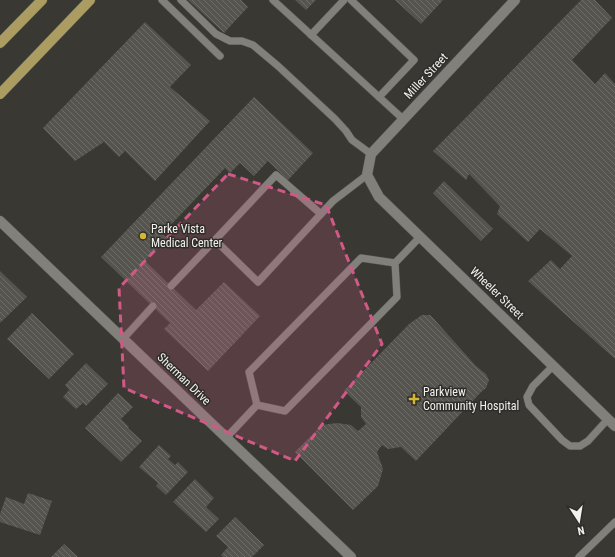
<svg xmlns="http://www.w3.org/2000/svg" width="615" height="557" font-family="'Roboto Condensed',sans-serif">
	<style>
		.building { fill: url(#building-back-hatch) }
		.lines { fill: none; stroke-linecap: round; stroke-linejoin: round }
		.service-casing { stroke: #575651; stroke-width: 8 }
		.minor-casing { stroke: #575651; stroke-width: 11 }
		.primary-casing { stroke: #575651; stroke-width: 11 }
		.service { stroke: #81807b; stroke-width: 7 }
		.minor { stroke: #81807b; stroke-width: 10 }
		.primary { stroke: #ab9d62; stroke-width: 10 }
		.marked { fill: #d05987; fill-opacity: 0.2; stroke: #d05987; stroke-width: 3; stroke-dasharray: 8 5; stroke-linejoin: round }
		.poi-dot { fill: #d3b635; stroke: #2f2d29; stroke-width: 1.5 }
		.labels { text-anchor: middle; stroke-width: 3; stroke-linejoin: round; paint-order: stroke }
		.street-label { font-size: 12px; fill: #f2f1ee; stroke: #2f2d29 }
		.poi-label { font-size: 12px; fill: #f2f1ee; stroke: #2f2d29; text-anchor: start }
	</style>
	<defs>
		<pattern id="building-back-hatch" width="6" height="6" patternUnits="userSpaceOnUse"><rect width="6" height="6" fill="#55544e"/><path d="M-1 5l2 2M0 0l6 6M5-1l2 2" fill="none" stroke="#6e6d68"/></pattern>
	</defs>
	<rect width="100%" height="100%" fill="#393833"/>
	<g class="building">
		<polygon points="188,0 241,0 248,7 224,33"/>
		<polygon points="295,0 316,0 306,10"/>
		<polygon points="395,0 443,0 421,24"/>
		<polygon points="581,0 595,0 612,18 572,60 595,84 605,73 615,84 615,359 528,281 551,260 560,269 572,256 540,229 528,242 497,214 500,206 469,174 466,180 433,151"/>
		<polygon points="145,22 191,65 170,87 210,121 155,181 125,151 119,157 104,142 75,161 43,128"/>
		<polygon points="254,97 313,153 288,180 268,161 254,176 240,163 230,173 225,168 162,234 167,238 145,261 196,310 224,282 260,316 208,371 164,329 170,323 101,257"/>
		<polygon points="444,181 493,229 481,241 433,193"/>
		<polygon points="0,271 27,297 0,323"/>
		<polygon points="32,313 74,354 49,379 7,339"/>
		<polygon points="422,315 430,315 434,319 476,366 486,374 489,380 486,388 481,392 416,461 401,447 388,449 382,445 377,452 383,469 378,486 353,510 295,452 322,425 337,423 351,425 358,431 366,424 361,417 361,407 344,391 409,324"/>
		<polygon points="86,363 108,384 86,406 83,403 76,409 63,397 69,390 65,385"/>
		<polygon points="118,393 133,407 121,419 129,427 128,428 142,441 121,462 85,428"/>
		<polygon points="159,445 171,456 168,459 175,465 178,462 188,472 166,495 156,486 158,483 139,467"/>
		<polygon points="195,479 214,498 206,507 219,519 206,532 173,502"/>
		<polygon points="28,493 52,501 40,535 0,522 0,514 6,497 24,504"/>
		<polygon points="235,517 264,545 252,557 223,557 221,555 228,547 216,536"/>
		<polygon points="64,544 78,557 51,557"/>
	</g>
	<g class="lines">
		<defs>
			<g id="service">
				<polyline points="162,0 220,56"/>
				<polyline points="181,0 216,34 230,41 242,41 253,45 278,66 335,119 346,131 352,140 371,154"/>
				<polyline points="273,0 403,119"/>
				<polyline points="351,0 414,60 379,97"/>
				<polyline points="311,35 344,0"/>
				<polyline points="215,240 276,175 321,214"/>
				<polyline points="171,286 215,240 258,282 333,201 367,175"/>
				<polyline points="123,339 153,306"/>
				<polyline points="553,366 533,386 527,397 529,405 562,440 570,446 580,446 588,441 608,419"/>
				<polyline points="257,405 285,411 397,297 395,263 420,237"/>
				<polyline points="257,405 249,372 361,258 395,263"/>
				<polyline points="226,438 257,405"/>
				<polyline points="579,557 615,522"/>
			</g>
			<g id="minor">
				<polyline points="515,0 371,154 367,175 379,197 615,426"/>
				<polyline points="0,221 351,557"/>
			</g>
			<g id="primary">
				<polyline points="0,43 42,0"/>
				<polyline points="0,94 90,0"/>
			</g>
		</defs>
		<use href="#service" class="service-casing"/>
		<use href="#minor" class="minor-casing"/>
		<use href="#primary" class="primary-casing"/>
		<use href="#service" class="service"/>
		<use href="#minor" class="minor"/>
		<use href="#primary" class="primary"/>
	</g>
	<path class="marked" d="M228,174L326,205L382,344L295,461L124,388L119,288Z"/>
	<g class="poi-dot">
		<circle cx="143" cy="236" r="4"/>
		<path d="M412 393h4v4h4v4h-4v4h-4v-4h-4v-4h4z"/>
	</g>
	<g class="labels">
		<g class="street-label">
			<text transform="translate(426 76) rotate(-47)" y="4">Miller Street</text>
			<text transform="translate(497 293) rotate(44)" y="4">Wheeler Street</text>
			<text transform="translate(184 379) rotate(44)" y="4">Sherman Drive</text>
		</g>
		<g class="poi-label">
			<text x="151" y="233">Parke Vista<tspan x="151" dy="14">Medical Center</tspan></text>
			<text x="423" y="396">Parkview<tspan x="423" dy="14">Community Hospital</tspan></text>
		</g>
	</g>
	<g transform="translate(579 521) rotate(168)" stroke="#2f2d29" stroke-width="3" paint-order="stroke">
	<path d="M0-3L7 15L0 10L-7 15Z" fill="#f2f1ee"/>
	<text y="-6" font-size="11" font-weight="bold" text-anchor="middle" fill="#f2f1ee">N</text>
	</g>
</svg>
